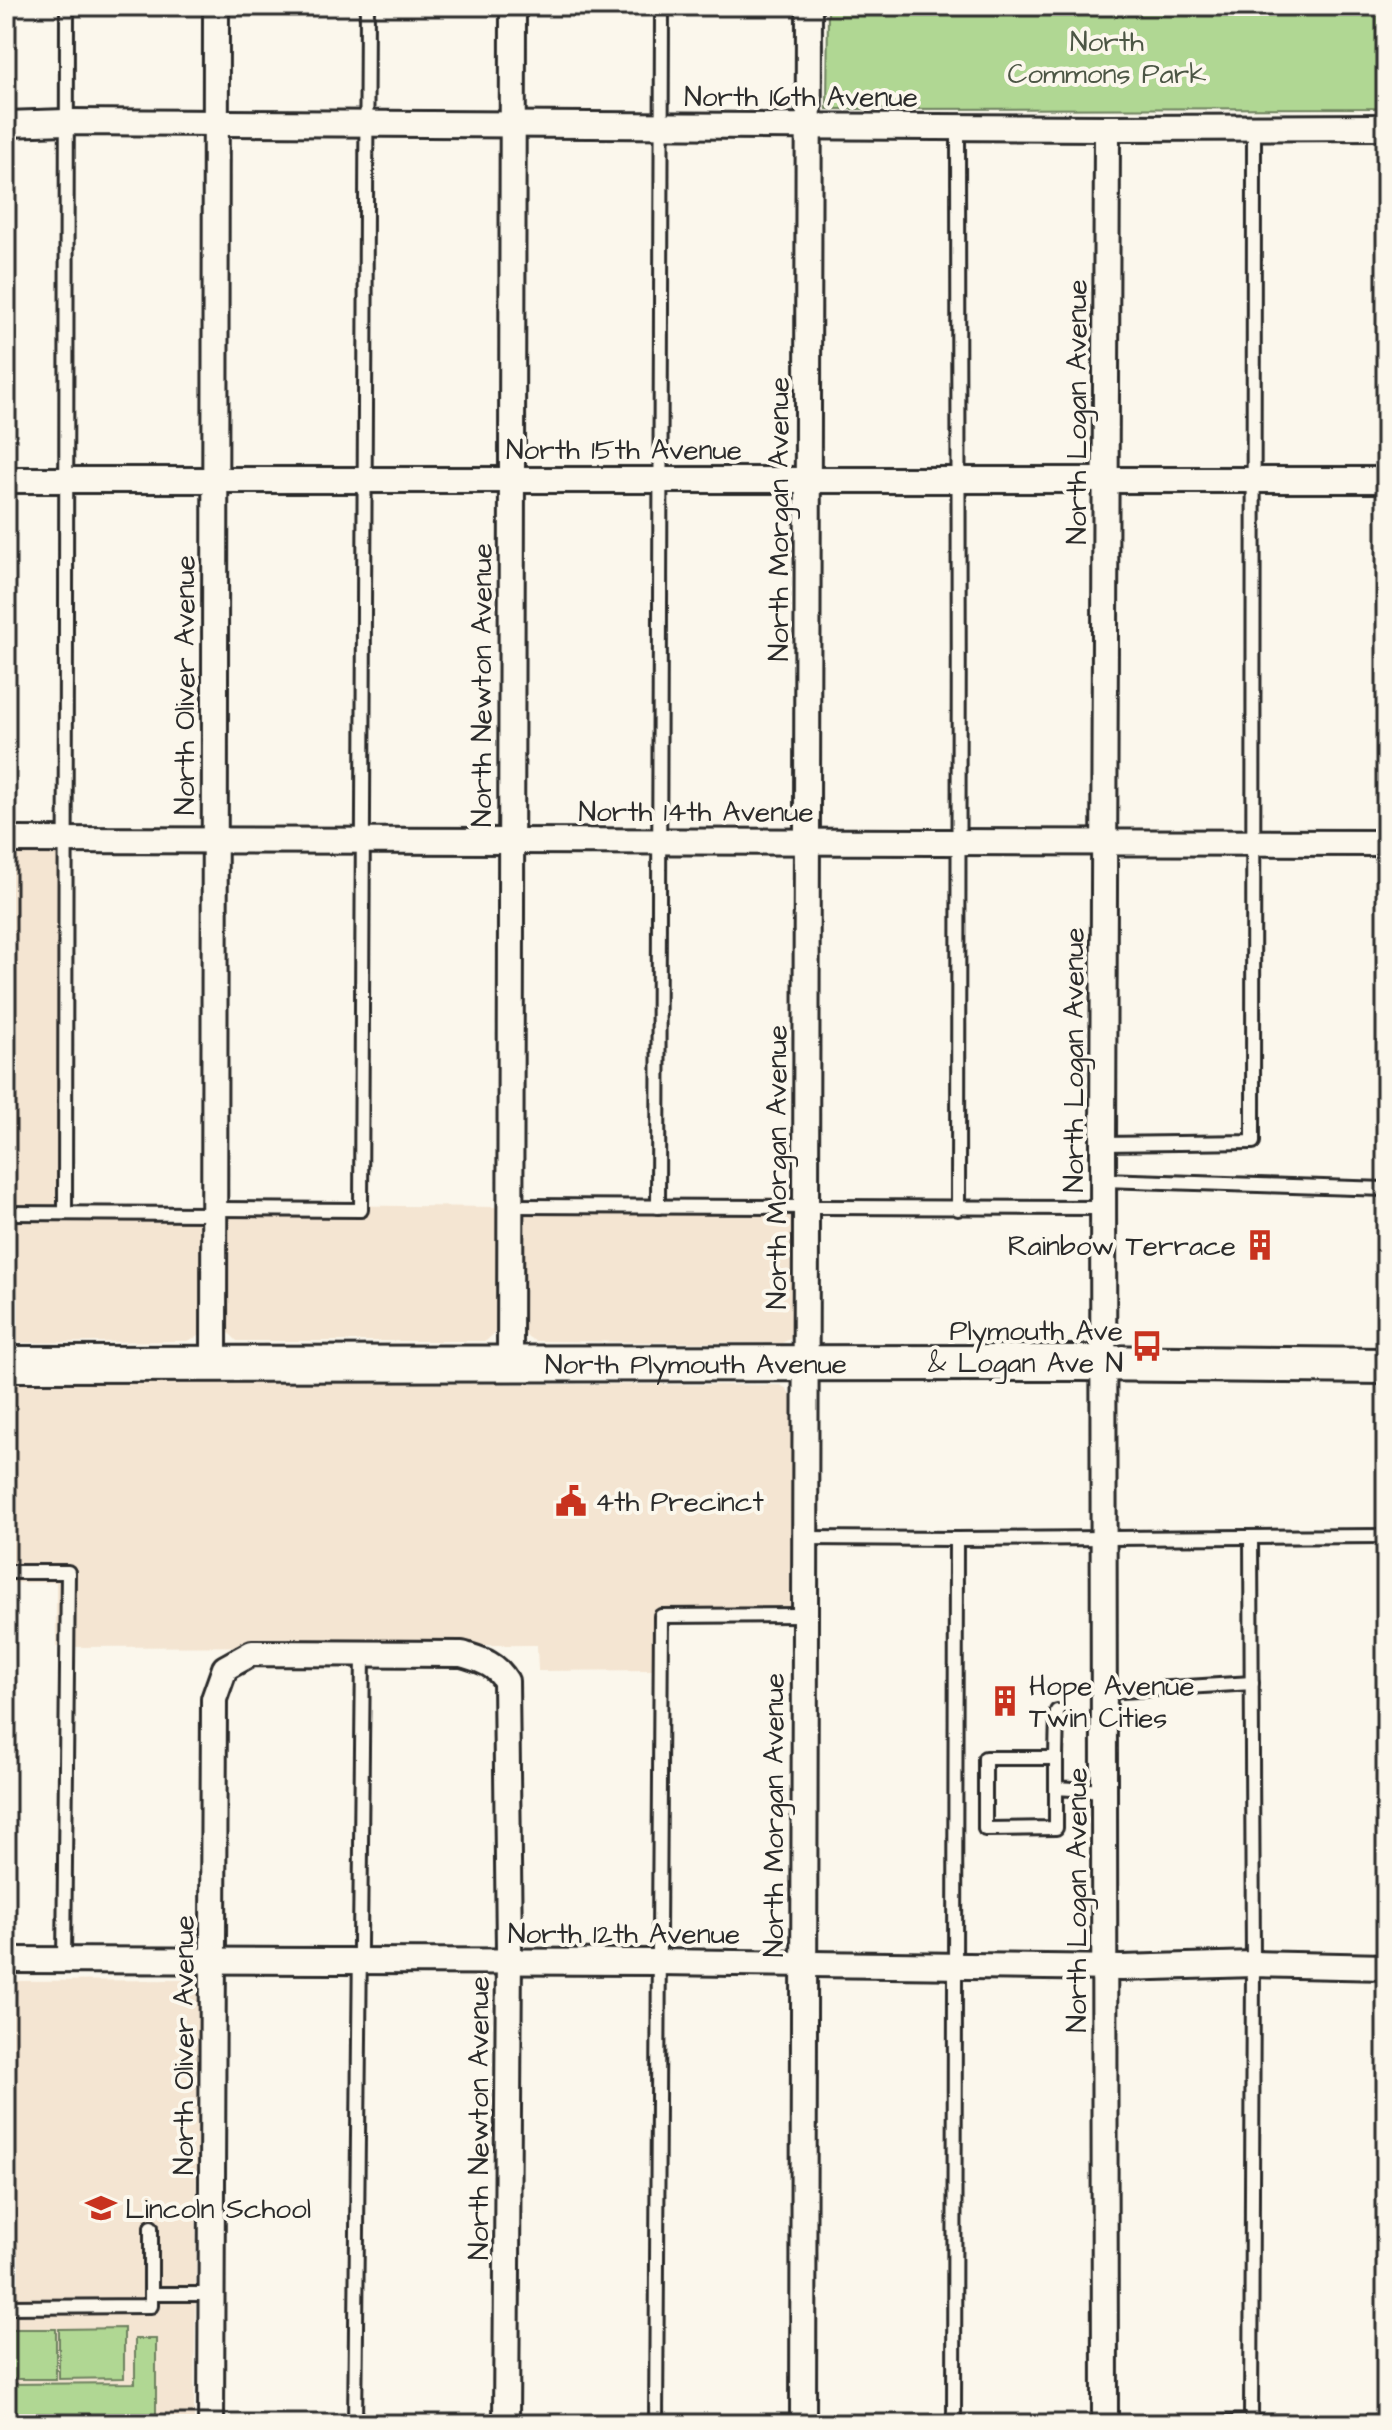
<svg xmlns="http://www.w3.org/2000/svg" width="1392" height="2430" font-family="'Architects Daughter',sans-serif">
	<style>
		.built { fill: #f4e5d2 }
		.green { fill: #b0d793; stroke: #6e815f; stroke-width: 2 }
		.lines { fill: none; stroke-linecap: round; stroke-linejoin: round }
		.lane-casing { stroke: #2b2b2b; stroke-width: 18 }
		.street-casing { stroke: #2b2b2b; stroke-width: 30 }
		.secondary-casing { stroke: #2b2b2b; stroke-width: 40 }
		.lane { stroke: #fbf7ec; stroke-width: 12 }
		.street { stroke: #fbf7ec; stroke-width: 24 }
		.secondary { stroke: #fbf7ec; stroke-width: 34 }
		.labels { text-anchor: middle; stroke-width: 8; stroke-linejoin: round; paint-order: stroke }
		.park-label { font-size: 28px; fill: #4c5645; stroke: #fbf7ec }
		.street-label { font-size: 28px; fill: #2b2b2b; stroke: #fbf7ec }
		.poi-label { font-size: 28px; fill: #2b2b2b; stroke: #fbf7ec; text-anchor: start }
	</style>
	<rect width="100%" height="100%" fill="#fbf7ec"/>
	<filter id="ink" filterUnits="userSpaceOnUse"><feTurbulence type="fractalNoise" baseFrequency=".0125" numOctaves="2"/><feDisplacementMap in="SourceGraphic" scale="16" xChannelSelector="R" yChannelSelector="G"/><feConvolveMatrix kernelMatrix="1 2 1 2 8 2 1 2 1" color-interpolation-filters="sRGB"/></filter>
	<g filter="url(#ink)">
		<g class="built">
			<polygon points="71,851 69,1205 201,1206 201,1327 199,1336 187,1341 6,1343 6,852"/>
			<polygon points="795,1197 794,1331 790,1339 782,1343 535,1341 528,1337 521,1328 520,1201"/>
			<polygon points="221,1204 499,1207 498,1330 486,1341 237,1341 224,1328"/>
			<polygon points="6,1382 780,1385 787,1389 792,1399 790,1609 656,1612 655,1670 538,1671 537,1645 56,1647 56,1582 6,1583"/>
			<polygon points="188,1980 199,1991 194,2424 6,2424 6,1981"/>
		</g>
		<g class="green">
			<polygon points="828,6 1386,6 1386,108 827,109"/>
			<polygon points="124,2328 124,2378 59,2379 59,2329"/>
			<rect x="6" y="2329" width="50" height="50"/>
			<polygon points="135,2339 156,2339 156,2424 6,2424 6,2384 135,2383"/>
		</g>
		<g class="lines">
			<defs>
				<g id="lane">
					<path d="M958,127C958,488 960,848 958,1209"/>
					<polyline points="1103,1144 1253,1142 1254,128"/>
					<polyline points="1103,1180 1386,1189"/>
					<polyline points="510,1206 1103,1208"/>
					<polyline points="658,1207 662,6"/>
					<polyline points="214,1209 361,1210 367,6"/>
					<polyline points="6,1213 214,1214"/>
					<polyline points="65,1213 67,6"/>
					<polyline points="1251,1537 1253,1964 1251,2422 1386,2423"/>
					<polyline points="805,1538 956,1539 1386,1536"/>
					<polyline points="6,1572 68,1572 64,1960"/>
					<polyline points="1105,1692 1252,1683"/>
					<polyline points="1056,1758 1057,1711"/>
					<polyline points="1056,1788 1056,1758 985,1758 985,1829 1056,1828 1056,1788 1105,1791"/>
					<polyline points="151,2294 211,2294"/>
					<polyline points="6,2307 151,2306 151,2227"/>
					<polyline points="355,2424 363,1653"/>
					<polyline points="656,2424 661,1616 804,1615"/>
					<polyline points="954,2424 956,1539"/>
					<polyline points="1105,2424 1251,2422"/>
				</g>
				<g id="street">
					<polyline points="6,124 66,122 1107,128 1386,127"/>
					<polyline points="6,480 1386,480"/>
					<polyline points="6,840 1386,843"/>
					<polyline points="214,1364 216,6"/>
					<polyline points="510,1364 513,6"/>
					<polyline points="6,1960 658,1962 1122,1968 1253,1964 1386,1967"/>
					<path d="M211,2424L214,1699L225,1668L252,1653L462,1654C481,1660 495,1663 506,1681L509,1950L506,2424"/>
					<polyline points="803,2424 809,6"/>
					<polyline points="1105,2424 1103,1144 1107,128"/>
				</g>
				<g id="secondary">
					<path id="s1" d="M6,1364L1081,1363L1386,1366"/>
				</g>
			</defs>
			<use href="#lane" class="lane-casing"/>
			<use href="#street" class="street-casing"/>
			<use href="#secondary" class="secondary-casing"/>
			<use href="#lane" class="lane"/>
			<use href="#street" class="street"/>
			<use href="#secondary" class="secondary"/>
		</g>
	</g>
	<defs>
		<symbol id="building-bare" viewBox="-9 -9 18 18"><path d="M-4-6H4V6H1V3H-1V6H-4ZM-2.5-4.3h1.7v1.8h-1.7ZM.8-4.3h1.7v1.8H.8ZM-2.5-1h1.7V.8h-1.7ZM.8-1h1.7V.8H.8Z" fill="#c8321e" stroke="#fbf7ec" stroke-width="2.5" paint-order="stroke"/></symbol>
		<symbol id="bus-bare" viewBox="-9 -9 18 18"><path d="M-5-6H5V4H4V6H2V4H-2V6H-4V4H-5ZM-3.5-4V0h7V-4ZM-3.5 1.2v1.5H-2V1.2ZM2 1.2v1.5H3.5V1.2Z" fill="#c8321e" stroke="#fbf7ec" stroke-width="2.5" paint-order="stroke"/></symbol>
		<symbol id="civic-bare" viewBox="-9 -9 18 18"><path d="M-.6-6.5H3V-4.5H.6V-3L4-1V1h2V6H-6V1h2V-1L-.6-3ZM-1.2 2.5V6h2.4V2.5Z" fill="#c8321e" stroke="#fbf7ec" stroke-width="2.5" paint-order="stroke"/></symbol>
		<symbol id="school-bare" viewBox="-9 -9 18 18"><path d="M0-5L7-2L0 1L-7-2ZM-4 1L0 2.5L4 1V4Q0 6-4 4Z" fill="#c8321e" stroke="#fbf7ec" stroke-width="2.5" paint-order="stroke"/></symbol>
	</defs>
	<g fill-rule="evenodd">
		<use href="#building-bare" x="1238" y="1223" width="44" height="44"/>
		<use href="#bus-bare" x="1125" y="1324" width="44" height="44"/>
		<use href="#civic-bare" x="549" y="1479" width="44" height="44"/>
		<use href="#building-bare" x="983" y="1679" width="44" height="44"/>
		<use href="#school-bare" x="79" y="2186" width="44" height="44"/>
	</g>
	<g class="labels">
		<g class="park-label">
			<text x="1107" y="51">North<tspan x="1107" dy="32">Commons Park</tspan></text>
		</g>
		<g class="street-label">
			<text x="801" y="106">North 16th Avenue</text>
			<text transform="translate(1076 412) rotate(-90)" y="10">North Logan Avenue</text>
			<text x="624" y="459">North 15th Avenue</text>
			<text transform="translate(778 519) rotate(-90)" y="10">North Morgan Avenue</text>
			<text transform="translate(184 685) rotate(-90)" y="10">North Oliver Avenue</text>
			<text transform="translate(481 685) rotate(-90)" y="10">North Newton Avenue</text>
			<text x="696" y="821">North 14th Avenue</text>
			<text transform="translate(1073 1060) rotate(-90)" y="10">North Logan Avenue</text>
			<text transform="translate(776 1167) rotate(-90)" y="10">North Morgan Avenue</text>
			<text dy="10" stroke="none"><textPath href="#s1" startOffset="690">North Plymouth Avenue</textPath></text>
			<text transform="translate(773 1815) rotate(-90)" y="10">North Morgan Avenue</text>
			<text transform="translate(1076 1900) rotate(-90)" y="10">North Logan Avenue</text>
			<text x="624" y="1943">North 12th Avenue</text>
			<text transform="translate(183 2045) rotate(-90)" y="10">North Oliver Avenue</text>
			<text transform="translate(478 2118) rotate(-90)" y="10">North Newton Avenue</text>
		</g>
		<g class="poi-label">
			<text x="1236" y="1255" text-anchor="end">Rainbow Terrace</text>
			<text x="1123" y="1340" text-anchor="end">Plymouth Ave<tspan x="1123" dy="32">&amp; Logan Ave N</tspan></text>
			<text x="595" y="1511">4th Precinct</text>
			<text x="1029" y="1695">Hope Avenue<tspan x="1029" dy="32">Twin Cities</tspan></text>
			<text x="125" y="2218">Lincoln School</text>
		</g>
	</g>
	<rect width="1392" height="2430" fill="none" stroke="#fbf7ec" stroke-width="32"/>
	<rect x="16" y="16" width="1360" height="2398" fill="none" stroke="#2b2b2b" stroke-width="3" filter="url(#ink)"/>
</svg>
